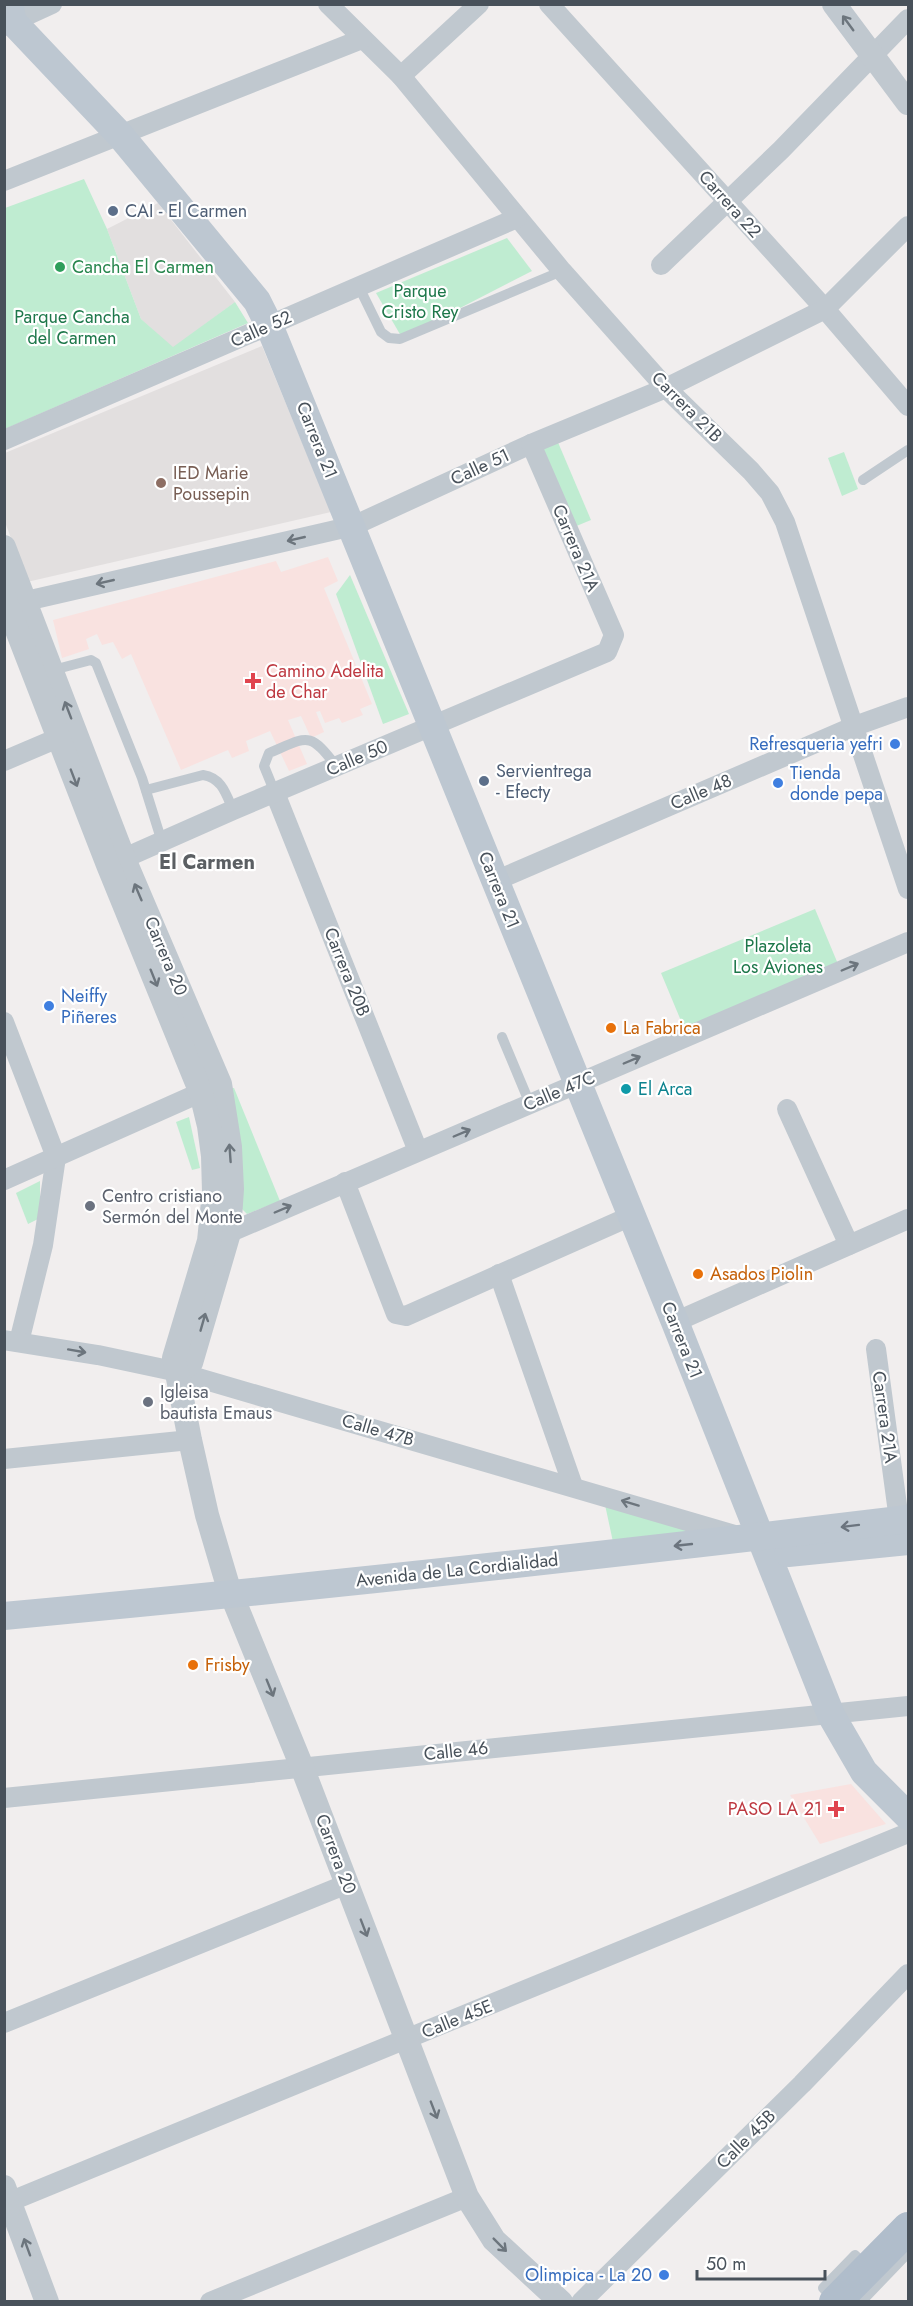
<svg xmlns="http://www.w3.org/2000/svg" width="913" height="2306" font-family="Jost,sans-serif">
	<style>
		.education { fill: #e2dfdf }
		.medical { fill: #f9e2e0 }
		.green { fill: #bfecd1 }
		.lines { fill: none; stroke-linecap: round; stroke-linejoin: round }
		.service { stroke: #c0c8cf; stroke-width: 10 }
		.minor { stroke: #c0c8cf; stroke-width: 20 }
		.tertiary { stroke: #c0c8cf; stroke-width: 24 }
		.secondary { stroke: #bdc7d1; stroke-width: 28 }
		.primary { stroke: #b0bdcb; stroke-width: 32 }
		.oneway { stroke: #6c757d }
		.oneway2 { stroke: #6b747e }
		.service-dot { fill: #5c6f8a; stroke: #fff; stroke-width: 2 }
		.leisure-dot { fill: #2e9e5b; stroke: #fff; stroke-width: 2 }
		.education-dot { fill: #8d6e63; stroke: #fff; stroke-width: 2 }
		.health-dot { fill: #e0444e; stroke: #fff; stroke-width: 2 }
		.shop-dot { fill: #3f7fe0; stroke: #fff; stroke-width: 2 }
		.food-dot { fill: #e8710a; stroke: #fff; stroke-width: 2 }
		.culture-dot { fill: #0f9aa8; stroke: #fff; stroke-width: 2 }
		.worship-dot { fill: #6b7280; stroke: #fff; stroke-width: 2 }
		.labels { text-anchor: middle; stroke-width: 4.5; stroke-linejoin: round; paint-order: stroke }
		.street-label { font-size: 18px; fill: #48515a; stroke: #fff }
		.service-label { font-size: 18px; fill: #4e5e75; stroke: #fff; text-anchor: start }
		.leisure-label { font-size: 18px; fill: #27864d; stroke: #fff; text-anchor: start }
		.park-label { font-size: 18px; fill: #1d774a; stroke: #fff }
		.education-label { font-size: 18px; fill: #785e54; stroke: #fff; text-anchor: start }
		.health-label { font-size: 18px; fill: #be3a42; stroke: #fff; text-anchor: start }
		.shop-label { font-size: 18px; fill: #366cbe; stroke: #fff; text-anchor: end }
		.food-label { font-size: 18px; fill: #c56008; stroke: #fff; text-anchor: start }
		.culture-label { font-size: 18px; fill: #0d838f; stroke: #fff; text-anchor: start }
		.worship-label { font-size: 18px; fill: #5b616d; stroke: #fff; text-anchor: start }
		.neighbourhood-label { font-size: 20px; font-weight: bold; fill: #5b5f63; stroke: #fff }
	</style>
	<rect width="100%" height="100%" fill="#f1eeee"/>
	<g class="education">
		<polygon points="158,203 235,302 173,348 141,319 107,229"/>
		<polygon points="262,346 331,512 27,582 5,522 5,453"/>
	</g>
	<g class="medical">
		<polygon points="328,557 338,581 324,588 372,704 360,709 363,715 342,723 339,718 325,723 320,711 316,712 324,732 311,738 301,716 288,720 307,764 289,771 270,731 246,741 249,751 232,758 228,750 181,770 131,654 122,659 113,642 102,645 97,634 86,639 89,649 62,658 53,620 276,561 281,572"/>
		<polygon points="851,1784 886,1824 820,1844 790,1795"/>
	</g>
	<g class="green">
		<polygon points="84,179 107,229 141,319 173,347 235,302 248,323 5,429 5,208"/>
		<polygon points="507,238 532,271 429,324 401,336 376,293"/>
		<polygon points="557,440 591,520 574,527 540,448"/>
		<polygon points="844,452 858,489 842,496 828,458"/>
		<polygon points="350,575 409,714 383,724 336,594"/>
		<polygon points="815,909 838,964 684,1028 661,973"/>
		<polygon points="234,1088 280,1201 247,1214 236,1203 226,1089"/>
		<polygon points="189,1117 200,1168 192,1170 176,1122"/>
		<polygon points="40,1181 40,1218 28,1224 16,1193"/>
		<polygon points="604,1500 696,1533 613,1542"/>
	</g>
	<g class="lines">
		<g class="service">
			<polyline points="359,287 381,332 389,338 400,339 562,271"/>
			<polyline points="863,480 908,450"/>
			<polyline points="53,670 91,660 96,663 142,778 162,842"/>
			<path d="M146,790L203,775C222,778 226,794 233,810"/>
			<path d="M275,793L264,766L269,753C309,736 309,731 337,767"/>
			<polyline points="502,1037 530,1104"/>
			<polyline points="834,2299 823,2288 855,2255 866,2266"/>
			<polyline points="861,2302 908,2253"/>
		</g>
		<g class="minor">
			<polyline points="328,4 401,76 562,271 666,388 751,471 770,493 785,522 908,889"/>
			<polyline points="549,4 825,309 908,406"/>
			<polyline points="4,26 52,4"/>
			<polyline points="401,76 479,4"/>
			<polyline points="4,181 362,39"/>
			<polyline points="661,265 781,150 908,19"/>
			<polyline points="4,440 517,218"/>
			<polyline points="13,604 353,526 531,444 666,388 825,309 908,226"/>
			<polyline points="4,761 58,738"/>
			<polyline points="275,793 418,1151"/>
			<polyline points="111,864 233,810 607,652 614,635 531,444"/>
			<polyline points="495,881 855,726 908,707"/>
			<polyline points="4,1022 56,1157 43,1245 19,1342"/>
			<polyline points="787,1109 849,1245"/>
			<polyline points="4,1180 213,1087"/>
			<polyline points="345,1182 396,1314 406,1316 631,1216"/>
			<polyline points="219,1237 908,942"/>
			<polyline points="499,1274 573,1486"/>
			<polyline points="675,1322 908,1219"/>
			<polyline points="4,1340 98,1355 178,1372 735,1535"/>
			<polyline points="876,1349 899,1520"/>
			<polyline points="4,1459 190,1440"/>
			<polyline points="4,1798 908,1706"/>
			<polyline points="4,2023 347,1884"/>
			<polyline points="4,2204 908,1833"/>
			<polyline points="210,2302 467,2197"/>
			<polyline points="581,2302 802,2084 908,1974"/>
		</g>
		<g class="tertiary">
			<polyline points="834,4 908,103"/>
			<polyline points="4,547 124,859 220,1084 230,1147 232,1189 229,1233 191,1363 178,1372"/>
			<polyline points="4,597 108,865 201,1093 209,1126 213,1156 214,1192 209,1241 174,1358 190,1440 207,1515 228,1586 302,1767 467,2197 494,2240 561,2302"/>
			<polyline points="4,2187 47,2302"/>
		</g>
		<g class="secondary">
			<polyline points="9,4 13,22 120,135 257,301 269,325 675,1322 831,1715 864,1772 908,1816"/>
			<polyline points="788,1553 908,1541"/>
			<path d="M4,1616C306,1588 608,1555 908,1519"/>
		</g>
		<polyline class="primary" points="835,2302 908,2228"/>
	</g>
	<defs><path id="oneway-shaft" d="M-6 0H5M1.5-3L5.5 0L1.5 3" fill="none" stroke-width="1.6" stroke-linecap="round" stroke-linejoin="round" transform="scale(1.5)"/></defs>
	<g class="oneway">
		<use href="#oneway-shaft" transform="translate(848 23) rotate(-126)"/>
		<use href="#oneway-shaft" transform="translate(296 539) rotate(167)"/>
		<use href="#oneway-shaft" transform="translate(105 582) rotate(167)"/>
		<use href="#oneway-shaft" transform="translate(68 710) rotate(-111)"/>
		<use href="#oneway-shaft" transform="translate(74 778) rotate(69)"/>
		<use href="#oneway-shaft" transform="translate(138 892) rotate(-113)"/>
		<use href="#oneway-shaft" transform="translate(850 967) rotate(-23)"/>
		<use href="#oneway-shaft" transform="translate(154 978) rotate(68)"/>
		<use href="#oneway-shaft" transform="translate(632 1060) rotate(-23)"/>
		<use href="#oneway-shaft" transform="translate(462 1133) rotate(-23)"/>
		<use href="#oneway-shaft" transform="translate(230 1153) rotate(-94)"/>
		<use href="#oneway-shaft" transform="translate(283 1209) rotate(-23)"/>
		<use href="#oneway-shaft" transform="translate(203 1322) rotate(-74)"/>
		<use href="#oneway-shaft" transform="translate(77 1351) rotate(10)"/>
		<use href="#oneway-shaft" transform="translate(630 1503) rotate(-163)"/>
		<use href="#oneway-shaft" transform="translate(270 1688) rotate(68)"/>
		<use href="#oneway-shaft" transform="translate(364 1928) rotate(69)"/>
		<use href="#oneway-shaft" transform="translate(434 2110) rotate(69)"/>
		<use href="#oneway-shaft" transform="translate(500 2245) rotate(45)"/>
		<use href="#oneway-shaft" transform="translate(27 2247) rotate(-110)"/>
	</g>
	<g class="oneway2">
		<use href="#oneway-shaft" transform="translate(850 1526) rotate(173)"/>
		<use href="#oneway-shaft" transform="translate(683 1545) rotate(174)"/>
	</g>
	<g class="service-dot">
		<circle cx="113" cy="211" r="6"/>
		<circle cx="484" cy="781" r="6"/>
	</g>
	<circle class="leisure-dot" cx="60" cy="267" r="6"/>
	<circle class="education-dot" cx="161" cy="483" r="6"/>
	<g class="health-dot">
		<path d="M250 672h6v6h6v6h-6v6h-6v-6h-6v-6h6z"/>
		<path d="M833 1800h6v6h6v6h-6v6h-6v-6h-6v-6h6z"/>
	</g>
	<g class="shop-dot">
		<circle cx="895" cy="744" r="6"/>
		<circle cx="778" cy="783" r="6"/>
		<circle cx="49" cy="1006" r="6"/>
		<circle cx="664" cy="2275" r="6"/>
	</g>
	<g class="food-dot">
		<circle cx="611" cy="1028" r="6"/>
		<circle cx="698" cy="1274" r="6"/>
		<circle cx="193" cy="1665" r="6"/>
	</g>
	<circle class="culture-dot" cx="626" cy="1089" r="6"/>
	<g class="worship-dot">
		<circle cx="90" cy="1206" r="6"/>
		<circle cx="148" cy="1402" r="6"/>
	</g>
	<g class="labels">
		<g class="street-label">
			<text transform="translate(730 204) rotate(48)" y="6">Carrera 22</text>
			<text transform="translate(261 329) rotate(-24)" y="6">Calle 52</text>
			<text transform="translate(687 407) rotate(45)" y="6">Carrera 21B</text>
			<text transform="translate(317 440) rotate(68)" y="6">Carrera 21</text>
			<text transform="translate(480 467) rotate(-25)" y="6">Calle 51</text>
			<text transform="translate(576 548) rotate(67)" y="6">Carrera 21A</text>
			<text transform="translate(357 758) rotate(-23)" y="6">Calle 50</text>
			<text transform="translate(701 792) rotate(-23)" y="6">Calle 48</text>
			<text transform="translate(499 890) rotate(68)" y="6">Carrera 21</text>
			<text transform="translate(166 956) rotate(67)" y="6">Carrera 20</text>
			<text transform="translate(347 972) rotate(68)" y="6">Carrera 20B</text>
			<text transform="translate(559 1091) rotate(-23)" y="6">Calle 47C</text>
			<text transform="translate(682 1340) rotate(68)" y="6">Carrera 21</text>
			<text transform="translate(885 1417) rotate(82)" y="6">Carrera 21A</text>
			<text transform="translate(378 1430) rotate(16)" y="6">Calle 47B</text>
			<text transform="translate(457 1570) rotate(-6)" y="6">Avenida de La Cordialidad</text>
			<text transform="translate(456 1751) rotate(-6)" y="6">Calle 46</text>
			<text transform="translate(336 1854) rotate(69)" y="6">Carrera 20</text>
			<text transform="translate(457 2019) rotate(-22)" y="6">Calle 45E</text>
			<text transform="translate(746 2139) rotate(-45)" y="6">Calle 45B</text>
		</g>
		<g class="service-label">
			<text x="125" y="217">CAI - El Carmen</text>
			<text x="496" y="777">Servientrega<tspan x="496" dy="21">- Efecty</tspan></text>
		</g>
		<g class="leisure-label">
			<text x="72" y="273">Cancha El Carmen</text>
		</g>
		<g class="park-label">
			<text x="420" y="297">Parque<tspan x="420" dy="21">Cristo Rey</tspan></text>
			<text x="72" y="323">Parque Cancha<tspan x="72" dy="21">del Carmen</tspan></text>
			<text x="778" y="952">Plazoleta<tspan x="778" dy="21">Los Aviones</tspan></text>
		</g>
		<g class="education-label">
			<text x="173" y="479">IED Marie<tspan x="173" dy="21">Poussepin</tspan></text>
		</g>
		<g class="health-label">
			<text x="266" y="677">Camino Adelita<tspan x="266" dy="21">de Char</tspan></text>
			<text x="822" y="1815" text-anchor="end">PASO LA 21</text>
		</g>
		<g class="shop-label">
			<text x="883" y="750">Refresqueria yefri</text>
			<text x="790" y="779" text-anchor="start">Tienda<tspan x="790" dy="21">donde pepa</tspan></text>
			<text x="61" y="1002" text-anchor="start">Neiffy<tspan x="61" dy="21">Piñeres</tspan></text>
			<text x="652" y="2281">Olimpica - La 20</text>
		</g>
		<g class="food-label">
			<text x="623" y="1034">La Fabrica</text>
			<text x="710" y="1280">Asados Piolin</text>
			<text x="205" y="1671">Frisby</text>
		</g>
		<g class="culture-label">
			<text x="638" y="1095">El Arca</text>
		</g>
		<g class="worship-label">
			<text x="102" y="1202">Centro cristiano<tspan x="102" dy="21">Sermón del Monte</tspan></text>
			<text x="160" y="1398">Igleisa<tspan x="160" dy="21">bautista Emaus</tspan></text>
		</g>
		<g class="neighbourhood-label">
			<text x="207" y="869">El Carmen</text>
		</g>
	</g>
	<rect width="913" height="2306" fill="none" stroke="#48515a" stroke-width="12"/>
	<path d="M697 2270v9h128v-9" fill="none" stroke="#48515a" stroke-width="3"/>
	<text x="706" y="2270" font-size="18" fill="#48515a" stroke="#ffffff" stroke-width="4.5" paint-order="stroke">50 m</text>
</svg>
